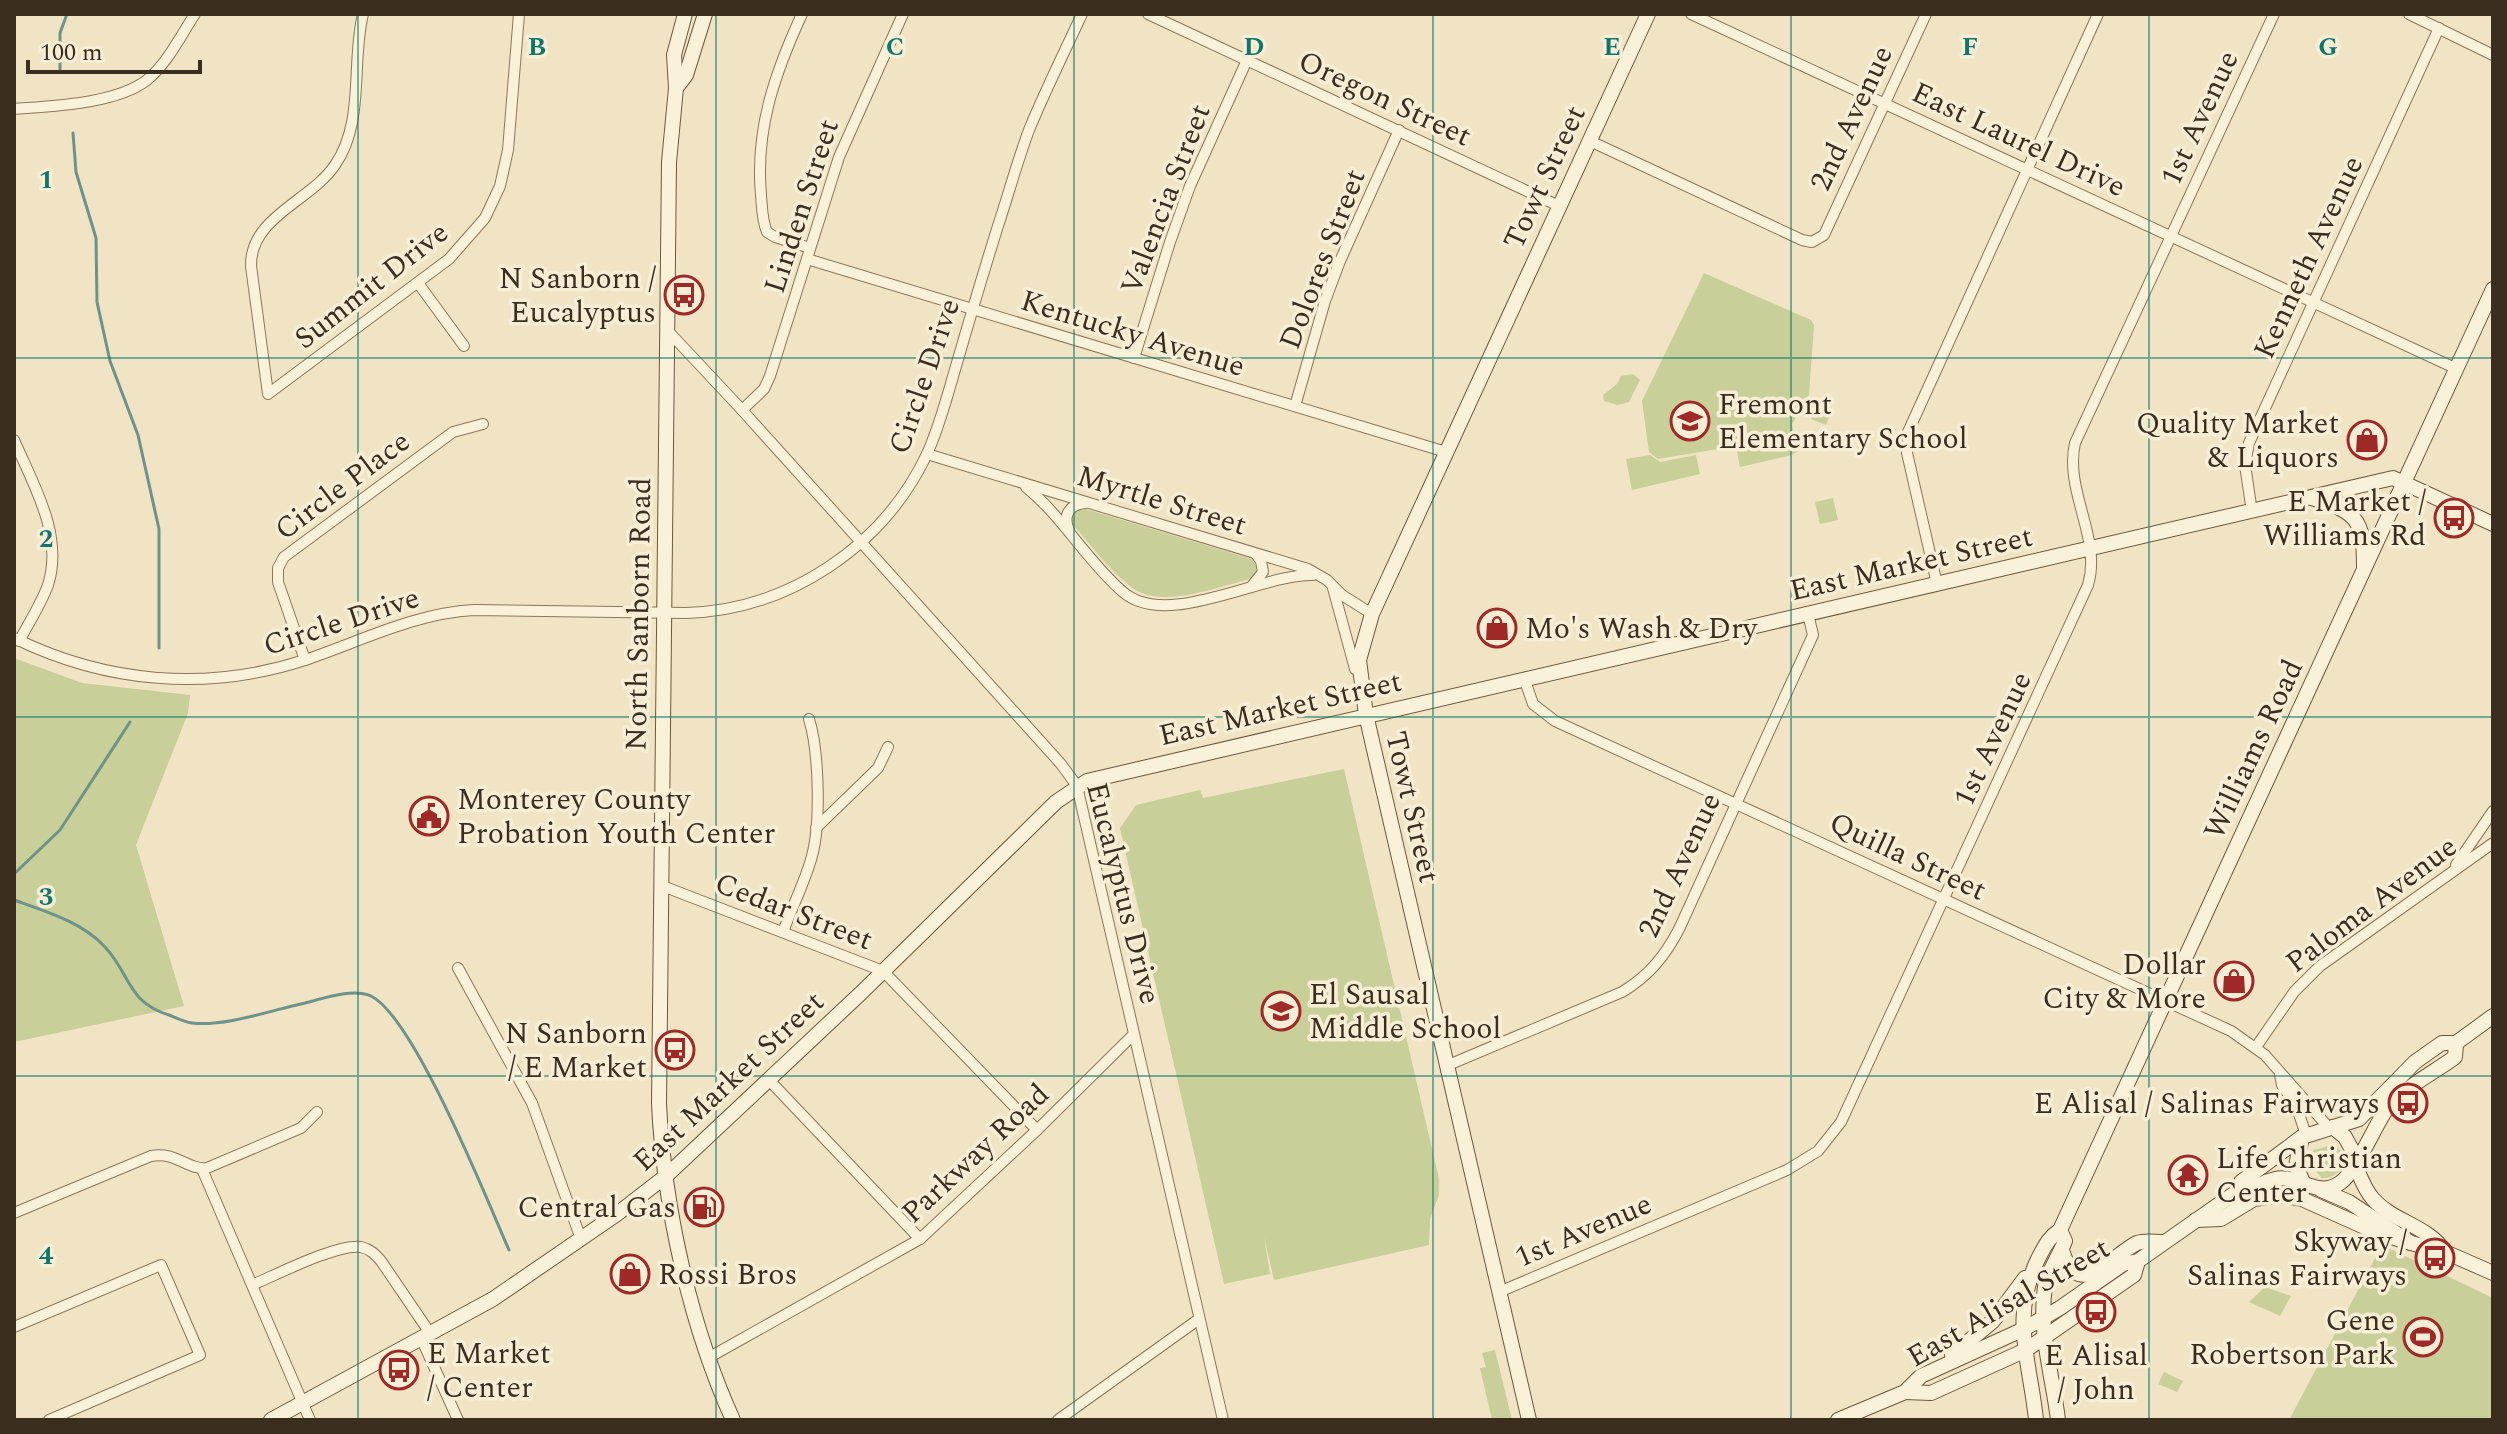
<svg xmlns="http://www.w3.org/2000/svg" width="2507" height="1434" font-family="Spectral,serif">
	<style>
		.green { fill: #c8cf98 }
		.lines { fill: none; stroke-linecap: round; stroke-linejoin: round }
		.stream { stroke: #6d938a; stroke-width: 3 }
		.street-casing { stroke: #8d765a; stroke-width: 12 }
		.secondary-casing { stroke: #6f573d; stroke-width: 16 }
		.street { stroke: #faf1d9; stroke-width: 10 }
		.secondary { stroke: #faf1d9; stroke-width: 14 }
		.grid { fill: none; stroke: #0f766e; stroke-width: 2; stroke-opacity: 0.55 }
		.labels { text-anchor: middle; stroke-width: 7; stroke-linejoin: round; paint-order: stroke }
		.street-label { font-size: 30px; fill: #3c2e1f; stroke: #f7eed5 }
		.poi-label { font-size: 30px; fill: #3c2e1f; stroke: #f7eed5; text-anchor: end }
		.grid-label { font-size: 26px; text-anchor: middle; font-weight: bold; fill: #0f766e; stroke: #f7eed5; stroke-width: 7; stroke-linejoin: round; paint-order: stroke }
	</style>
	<rect width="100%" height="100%" fill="#f0e4c5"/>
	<g class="green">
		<polygon points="1704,273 1811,320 1814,325 1809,395 1792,424 1798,451 1792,455 1740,467 1736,446 1658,459 1649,452 1642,401"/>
		<polygon points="1633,374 1640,380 1629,402 1617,405 1604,401 1603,395 1617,384 1621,376"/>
		<polygon points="1817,404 1832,410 1826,425 1811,419"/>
		<polygon points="1650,455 1660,462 1696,455 1700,474 1632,490 1626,459"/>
		<polygon points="1833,498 1838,520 1820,524 1815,502"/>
		<path d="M1082,508L1252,559L1260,570L1251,579C1220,586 1163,609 1134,589C1111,573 1092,546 1073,525L1071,517L1073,511Z"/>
		<polygon points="14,658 82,683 190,695 188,713 136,845 184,1006 14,1042"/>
		<polygon points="1344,769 1439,1179 1439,1195 1430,1219 1429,1245 1274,1280 1264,1237 1270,1274 1224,1284 1120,828 1136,805 1200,790 1203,798"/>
		<path d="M2336,1144C2348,1159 2342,1178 2322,1178L2309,1164L2308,1156L2314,1150Z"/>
		<polygon points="2382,1245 2493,1298 2493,1420 2289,1420"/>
		<polygon points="2265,1287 2291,1296 2280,1316 2249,1302"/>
		<polygon points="1495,1350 1512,1420 1492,1420 1480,1368 1486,1367 1482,1353"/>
		<polygon points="2164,1372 2183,1381 2177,1392 2158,1384"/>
	</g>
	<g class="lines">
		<g class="stream">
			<polyline points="60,71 60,33 67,14"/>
			<polyline points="73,133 76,172 96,238 97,302 110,361 138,435 159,529 159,648"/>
			<polyline points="14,874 60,830 130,722"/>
			<path d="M14,900C45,911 82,922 105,947C131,975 127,1002 169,1015C176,1018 184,1022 192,1023C225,1027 272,1010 305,1003C325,998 352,988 371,996C414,1017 487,1200 509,1250"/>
		</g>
		<defs>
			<g id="street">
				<path d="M363,14C351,62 365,122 335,165C311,201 250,217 251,266L268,394L449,259L485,218L500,186L508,150L519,14"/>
				<path d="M802,14C775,73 755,129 761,195C762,207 762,221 767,232L775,237L810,248"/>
				<polyline points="1148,14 1559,206"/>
				<polyline points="1691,14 2457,369"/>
				<polyline points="2409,14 2493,55"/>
				<path d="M14,109C52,106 116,104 147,80C167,64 181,35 195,14"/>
				<polyline points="1590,141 1802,240 1812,242 1824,235 1926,14"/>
				<polyline points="807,259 1446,452"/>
				<polyline points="418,283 464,346"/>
				<polyline points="668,331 742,410 1061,764 1077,786 1223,1420"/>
				<polyline points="1134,358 1170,242 1190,186 1247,60"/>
				<polyline points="1295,406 1325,301 1340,261 1399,130"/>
				<polyline points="742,410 764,389 770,376 839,157 903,14"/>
				<path d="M14,440C33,484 64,535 48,585C41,604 29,623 19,641"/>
				<polyline points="927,454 1308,569 1327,580 1342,595 1372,614"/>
				<path d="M1026,487C1063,517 1087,561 1123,592C1167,630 1260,574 1313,575"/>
				<polyline points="2252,512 2245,465 2249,443 2439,28"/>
				<path d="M1069,530C1062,515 1070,504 1086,503"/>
				<polyline points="1937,584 1907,453 1908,432 2098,14"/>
				<polyline points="1251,587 1263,572 1261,561 1256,554"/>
				<polyline points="1333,588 1355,669"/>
				<path d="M14,638C106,683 207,692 305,660C361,641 415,613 474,610L686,613C788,610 883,547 927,454C941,423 949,389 959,356C971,314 984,271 997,229C1008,196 1017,162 1029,130C1045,91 1064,53 1082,14"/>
				<polyline points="305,660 278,582 278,568 284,557 453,432 483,424"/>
				<polyline points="1524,678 1533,704 1555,721 2231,1031 2265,1055 2329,1128"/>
				<polyline points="816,828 878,768 888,747"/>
				<polyline points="2456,865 2493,811"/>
				<polyline points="660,885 883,971 1037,1130"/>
				<path d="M783,932C792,907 805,882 812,856C821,822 819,751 809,719"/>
				<polyline points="458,968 532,1103 581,1239"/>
				<polyline points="2256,1047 2294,992 2320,966 2493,843"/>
				<path d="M1446,1066L1622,992C1649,976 1666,955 1680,927L1813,635L1808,614"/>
				<polyline points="2280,1075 2282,1085 2297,1108 2306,1135"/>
				<polyline points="769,1080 920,1239"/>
				<polyline points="202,1169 310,1420"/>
				<path d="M14,1213L151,1156C176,1151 187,1170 207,1168L301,1128L317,1112"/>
				<path d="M252,1285C276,1275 338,1243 361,1247C370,1249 375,1254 381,1261L430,1333"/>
				<path d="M1499,1292L1787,1170L1818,1151L1841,1122L2088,585C2102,538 2064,491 2075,443L2274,14"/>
				<polyline points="14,1327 161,1265 200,1355 49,1420"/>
				<polyline points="421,1338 458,1420"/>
				<polyline points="708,1358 920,1239 1037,1130 1134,1034"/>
				<polyline points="1058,1420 1199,1319"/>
			</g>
			<g id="secondary">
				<path d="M685,14L674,55L676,88L669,162L659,1104C664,1208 690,1325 733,1420"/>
				<polyline points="676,88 686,75 705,14"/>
				<path d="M2312,498C2357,512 2364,519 2364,567"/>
				<polyline points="2333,1127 2345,1137 2357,1159"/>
				<polyline points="2302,1137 2296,1166 2303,1182"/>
				<path d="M2355,1164C2360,1176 2364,1189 2373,1199C2393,1222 2429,1226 2445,1252"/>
				<polyline points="2321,1190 2349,1202 2411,1243 2445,1252 2493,1273"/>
				<path d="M2238,1191L2247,1193C2256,1187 2265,1181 2275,1179C2299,1174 2317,1199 2340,1183C2356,1172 2373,1129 2386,1110C2404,1087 2432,1074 2455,1057L2456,1043"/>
				<polyline points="2196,1220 2221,1219 2254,1199 2280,1195 2302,1199 2378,1233 2411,1243"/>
				<path d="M2062,1250C2077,1303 2111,1256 2137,1243C2145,1240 2155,1242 2163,1242"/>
				<polyline points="1952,1355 1993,1321 2025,1278"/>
				<polyline points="1905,1392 1931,1393 2026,1350 2134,1275 2138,1261"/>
				<polyline points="271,1420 493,1299 617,1214 666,1176 861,993 1056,802 1087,781 2393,478 2493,524"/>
				<polyline points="1529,1420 1366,715 1359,660 1372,614 1648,14"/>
				<polyline points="1838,1420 1905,1392 1921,1376 2024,1329 2060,1308 2123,1264 2138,1261 2238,1191 2241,1182 2302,1137 2359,1119 2415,1062 2442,1043 2456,1043 2493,1016"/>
				<path d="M2036,1420C2030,1360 2010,1318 2038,1259C2045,1246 2048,1238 2060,1230L2493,289"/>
				<path d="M2058,1420C2053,1377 2038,1330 2045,1287C2048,1271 2059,1256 2065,1241L2060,1230"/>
			</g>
		</defs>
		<use href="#street" class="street-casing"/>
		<use href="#secondary" class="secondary-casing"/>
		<use href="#street" class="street"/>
		<use href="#secondary" class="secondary"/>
	</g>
	<path class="grid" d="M358,14V1420M716,14V1420M1074,14V1420M1433,14V1420M1791,14V1420M2149,14V1420M14,358H2493M14,717H2493M14,1076H2493"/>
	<defs>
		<symbol id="bus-ring" viewBox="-11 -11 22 22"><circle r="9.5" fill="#f7eed5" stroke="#9f2927" stroke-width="1.5"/><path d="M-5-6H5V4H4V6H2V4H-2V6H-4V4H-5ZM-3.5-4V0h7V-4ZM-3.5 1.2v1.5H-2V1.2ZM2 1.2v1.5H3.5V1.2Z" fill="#9f2927"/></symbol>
		<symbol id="school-ring" viewBox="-11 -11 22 22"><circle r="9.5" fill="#f7eed5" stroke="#9f2927" stroke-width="1.5"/><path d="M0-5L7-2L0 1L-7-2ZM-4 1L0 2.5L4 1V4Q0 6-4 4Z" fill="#9f2927"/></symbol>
		<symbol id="shop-ring" viewBox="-11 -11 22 22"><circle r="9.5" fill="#f7eed5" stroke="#9f2927" stroke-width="1.5"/><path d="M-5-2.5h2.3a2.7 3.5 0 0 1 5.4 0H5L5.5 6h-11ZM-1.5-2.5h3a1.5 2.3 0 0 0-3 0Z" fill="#9f2927"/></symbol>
		<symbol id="civic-ring" viewBox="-11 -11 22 22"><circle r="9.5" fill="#f7eed5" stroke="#9f2927" stroke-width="1.5"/><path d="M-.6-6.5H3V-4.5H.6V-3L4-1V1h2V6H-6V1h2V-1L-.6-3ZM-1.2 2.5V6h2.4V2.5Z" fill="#9f2927"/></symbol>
		<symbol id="temple-ring" viewBox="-11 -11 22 22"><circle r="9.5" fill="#f7eed5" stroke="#9f2927" stroke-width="1.5"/><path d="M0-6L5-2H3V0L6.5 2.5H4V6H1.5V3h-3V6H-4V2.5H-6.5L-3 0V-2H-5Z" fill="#9f2927"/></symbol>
		<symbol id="fuel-ring" viewBox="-11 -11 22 22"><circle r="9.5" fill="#f7eed5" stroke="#9f2927" stroke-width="1.5"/><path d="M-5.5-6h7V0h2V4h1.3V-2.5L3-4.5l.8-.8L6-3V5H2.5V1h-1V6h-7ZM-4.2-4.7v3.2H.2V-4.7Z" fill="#9f2927"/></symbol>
		<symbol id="stadium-ring" viewBox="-11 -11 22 22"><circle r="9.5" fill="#f7eed5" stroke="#9f2927" stroke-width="1.5"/><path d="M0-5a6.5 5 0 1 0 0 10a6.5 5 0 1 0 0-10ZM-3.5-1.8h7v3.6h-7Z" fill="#9f2927"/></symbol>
	</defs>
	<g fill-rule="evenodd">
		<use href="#bus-ring" x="662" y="273" width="44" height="44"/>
		<use href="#school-ring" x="1668" y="399" width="44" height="44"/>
		<use href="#shop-ring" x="2345" y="418" width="44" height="44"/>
		<use href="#bus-ring" x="2432" y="496" width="44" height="44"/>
		<use href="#shop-ring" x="1475" y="606" width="44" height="44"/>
		<use href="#civic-ring" x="407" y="794" width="44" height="44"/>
		<use href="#shop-ring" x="2212" y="959" width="44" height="44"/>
		<use href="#school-ring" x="1259" y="989" width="44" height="44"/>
		<use href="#bus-ring" x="653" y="1028" width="44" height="44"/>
		<use href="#bus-ring" x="2386" y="1081" width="44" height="44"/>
		<use href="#temple-ring" x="2166" y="1153" width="44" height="44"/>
		<use href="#fuel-ring" x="682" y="1185" width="44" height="44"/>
		<use href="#bus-ring" x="2413" y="1236" width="44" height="44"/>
		<use href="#shop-ring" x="608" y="1252" width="44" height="44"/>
		<use href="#bus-ring" x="2074" y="1290" width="44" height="44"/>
		<use href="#stadium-ring" x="2401" y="1315" width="44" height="44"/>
		<use href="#bus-ring" x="377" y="1348" width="44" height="44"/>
	</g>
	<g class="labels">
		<g class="street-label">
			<text transform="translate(1385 98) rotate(25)" y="10">Oregon Street</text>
			<text transform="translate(1851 118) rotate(-65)" y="10">2nd Avenue</text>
			<text transform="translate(2199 118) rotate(-65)" y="10">1st Avenue</text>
			<text transform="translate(2019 139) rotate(25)" y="10">East Laurel Drive</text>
			<text transform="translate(1544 177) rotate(-65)" y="10">Towt Street</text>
			<text transform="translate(1165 199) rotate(-69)" y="10">Valencia Street</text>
			<text transform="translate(801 206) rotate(-72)" y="10">Linden Street</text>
			<text transform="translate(2308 257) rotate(-65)" y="10">Kenneth Avenue</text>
			<text transform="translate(1322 259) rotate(-69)" y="10">Dolores Street</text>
			<text transform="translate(371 285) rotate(-38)" y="10">Summit Drive</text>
			<text transform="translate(1133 333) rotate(17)" y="10">Kentucky Avenue</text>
			<text transform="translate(924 376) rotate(-71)" y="10">Circle Drive</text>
			<text transform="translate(342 485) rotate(-37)" y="10">Circle Place</text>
			<text transform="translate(1162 500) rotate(17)" y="10">Myrtle Street</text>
			<text transform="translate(1911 563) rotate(-13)" y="10">East Market Street</text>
			<text transform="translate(638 614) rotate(-89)" y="10">North Sanborn Road</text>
			<text transform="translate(341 621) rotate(-18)" y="10">Circle Drive</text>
			<text transform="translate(1280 708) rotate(-13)" y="10">East Market Street</text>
			<text transform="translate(1992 739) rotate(-65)" y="10">1st Avenue</text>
			<text transform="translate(2253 749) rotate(-65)" y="10">Williams Road</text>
			<text transform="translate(1413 807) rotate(77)" y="10">Towt Street</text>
			<text transform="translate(1908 856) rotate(25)" y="10">Quilla Street</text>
			<text transform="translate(1679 865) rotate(-65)" y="10">2nd Avenue</text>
			<text transform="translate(1124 893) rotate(76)" y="10">Eucalyptus Drive</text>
			<text transform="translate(2371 904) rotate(-37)" y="10">Paloma Avenue</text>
			<text transform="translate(794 911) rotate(21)" y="10">Cedar Street</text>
			<text transform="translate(728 1081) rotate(-43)" y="10">East Market Street</text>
			<text transform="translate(975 1153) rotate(-43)" y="10">Parkway Road</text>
			<text transform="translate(1583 1230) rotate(-23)" y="10">1st Avenue</text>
			<text transform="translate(2008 1302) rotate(-30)" y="10">East Alisal Street</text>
		</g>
		<g class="poi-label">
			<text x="656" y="288">N Sanborn /<tspan x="656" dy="34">Eucalyptus</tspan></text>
			<text x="1718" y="414" text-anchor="start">Fremont<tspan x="1718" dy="34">Elementary School</tspan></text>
			<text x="2339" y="433">Quality Market<tspan x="2339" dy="34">&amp; Liquors</tspan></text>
			<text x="2426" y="511">E Market /<tspan x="2426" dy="34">Williams Rd</tspan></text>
			<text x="1525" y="638" text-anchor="start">Mo's Wash &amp; Dry</text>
			<text x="457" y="809" text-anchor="start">Monterey County<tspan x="457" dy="34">Probation Youth Center</tspan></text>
			<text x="2206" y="974">Dollar<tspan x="2206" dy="34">City &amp; More</tspan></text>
			<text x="1309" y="1004" text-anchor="start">El Sausal<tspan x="1309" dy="34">Middle School</tspan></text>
			<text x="647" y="1043">N Sanborn<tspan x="647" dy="34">/ E Market</tspan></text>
			<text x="2380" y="1113">E Alisal / Salinas Fairways</text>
			<text x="2216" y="1168" text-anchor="start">Life Christian<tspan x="2216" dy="34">Center</tspan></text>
			<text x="676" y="1217">Central Gas</text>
			<text x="2407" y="1251">Skyway /<tspan x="2407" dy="34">Salinas Fairways</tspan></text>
			<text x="658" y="1284" text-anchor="start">Rossi Bros</text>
			<text x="2395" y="1330">Gene<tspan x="2395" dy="34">Robertson Park</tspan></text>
			<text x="427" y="1363" text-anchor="start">E Market<tspan x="427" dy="34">/ Center</tspan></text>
			<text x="2096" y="1365" text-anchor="middle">E Alisal<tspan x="2096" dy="34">/ John</tspan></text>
		</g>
	</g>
	<g class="grid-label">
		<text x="537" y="55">B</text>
		<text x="895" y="55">C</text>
		<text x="1254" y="55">D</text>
		<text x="1612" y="55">E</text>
		<text x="1970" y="55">F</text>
		<text x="2328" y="55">G</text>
		<text x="46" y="188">1</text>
		<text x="46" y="547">2</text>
		<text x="46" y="905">3</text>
		<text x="46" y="1264">4</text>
	</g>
	<rect width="2507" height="1434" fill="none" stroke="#3c2e1f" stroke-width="32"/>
	<path d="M28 60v12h172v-12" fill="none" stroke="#3c2e1f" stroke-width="4"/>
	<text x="40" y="60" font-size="24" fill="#3c2e1f" stroke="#f7eed5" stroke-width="6" paint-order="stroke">100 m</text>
</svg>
